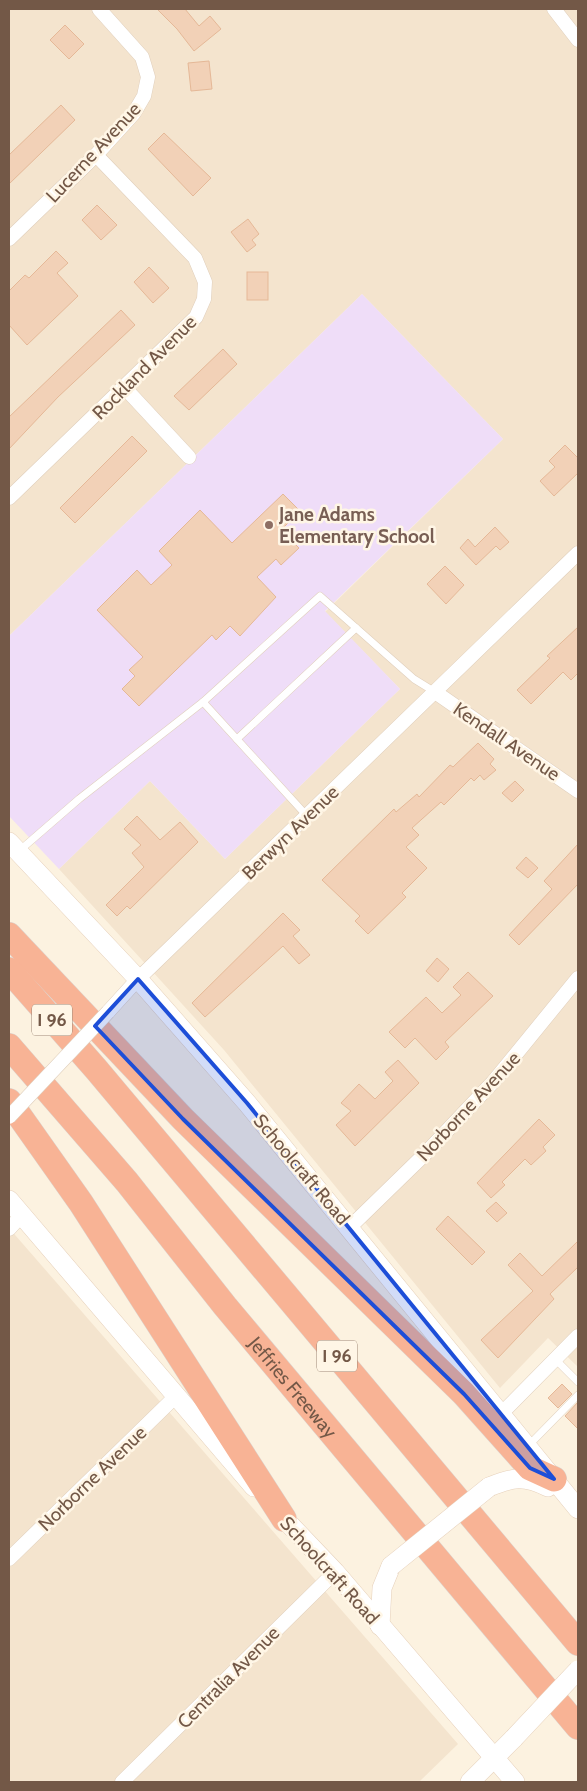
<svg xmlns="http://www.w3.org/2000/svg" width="587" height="1791" font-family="Cabin,sans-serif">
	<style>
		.residential { fill: #f4e4ce }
		.education { fill: #efddf8 }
		.building { fill: #f2d1b7; stroke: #e5b897 }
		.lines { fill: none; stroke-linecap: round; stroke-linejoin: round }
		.lane-casing { stroke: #e0cfbc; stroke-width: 8 }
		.street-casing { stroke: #e0cfbc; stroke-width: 15 }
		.secondary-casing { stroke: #e6d0ba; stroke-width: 20 }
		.highway-casing { stroke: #dbd4cf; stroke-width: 26 }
		.lane { stroke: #fff; stroke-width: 7 }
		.street { stroke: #fff; stroke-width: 14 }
		.secondary { stroke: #fff; stroke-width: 19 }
		.highway { stroke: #f8b395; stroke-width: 25 }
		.street-bridge-casing { stroke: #e0cfbc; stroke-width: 15; stroke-linecap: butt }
		.secondary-bridge-casing { stroke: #e6d0ba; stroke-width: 20; stroke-linecap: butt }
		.street-bridge { stroke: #fff; stroke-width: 14 }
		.secondary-bridge { stroke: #fff; stroke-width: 19 }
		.marked { fill: #1d4ed8; fill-opacity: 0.2; stroke: #1d4ed8; stroke-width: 4; stroke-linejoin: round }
		.education-dot { fill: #8d6e63; stroke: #fff6e6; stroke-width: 2 }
		.labels { text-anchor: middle; stroke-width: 5; stroke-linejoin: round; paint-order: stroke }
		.shield { fill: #fff6e6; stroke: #9d8777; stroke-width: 1 }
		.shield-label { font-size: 18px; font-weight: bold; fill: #735847 }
		.street-label { font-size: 19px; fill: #735847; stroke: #fff6e6 }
		.education-label { font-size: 19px; font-weight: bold; fill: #785e54; stroke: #fff6e6; text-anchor: start }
	</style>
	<rect width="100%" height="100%" fill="#fcf2e0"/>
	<g class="residential">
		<polygon points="9,9 578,9 578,1367 548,1338 500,1388 224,1050 59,869 150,781 225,859 400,689 325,612 503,439 362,294 9,636"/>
		<polygon points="9,1228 458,1744 419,1782 9,1782"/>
	</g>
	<polygon class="education" points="362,294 503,439 325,611 400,689 225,859 150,781 59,869 9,816 9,636"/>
	<g class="building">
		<polygon points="157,9 185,9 199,26 210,16 221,29 194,51 177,29"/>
		<polygon points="65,25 84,44 69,59 50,40"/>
		<polygon points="209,61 212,89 191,91 188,63"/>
		<polygon points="61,105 75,120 9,184 9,155"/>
		<polygon points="164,133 211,178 193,196 148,149"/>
		<polygon points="97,205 117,225 101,240 82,220"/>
		<polygon points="248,219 259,234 252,240 256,245 247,252 231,232"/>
		<polygon points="56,251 68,263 57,273 78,296 27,345 9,325 9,291 25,275 29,278"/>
		<polygon points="149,267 169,288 153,303 134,282"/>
		<rect x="247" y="272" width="21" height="28"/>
		<polygon points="121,310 135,325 58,397 9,449 9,417"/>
		<polygon points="223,349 237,364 189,410 174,396"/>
		<polygon points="132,436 147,451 75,523 60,508"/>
		<polygon points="565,445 578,458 578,473 554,496 540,481 555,467 549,461"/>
		<polygon points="283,494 300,511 281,530 299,548 281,565 276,559 257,577 276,597 240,636 230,626 216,640 212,635 139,706 122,689 135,676 129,670 143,657 97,610 137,570 151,585 172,565 159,551 200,510 232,543"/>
		<polygon points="495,527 509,542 500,550 496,546 476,565 460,548 468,539 475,547"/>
		<polygon points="445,566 464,585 446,604 427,584"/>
		<polygon points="578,627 578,673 571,680 563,672 531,704 517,690 550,658 547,656"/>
		<polygon points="478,743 494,759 490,764 496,770 484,780 480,775 474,781 471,778 444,805 441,802 412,828 419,835 406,847 427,868 402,893 406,897 368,934 355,921 360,916 322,880 394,809 396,812 417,794 419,797 450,765 453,767"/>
		<polygon points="515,781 524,790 512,802 502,793"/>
		<polygon points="137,816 160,840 180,822 198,842 130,909 127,906 117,916 106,905 144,867 132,853 141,845 124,829"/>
		<polygon points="578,844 578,884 519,945 509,935 552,889 544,881"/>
		<polygon points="526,857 538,868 528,878 516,868"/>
		<polygon points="283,913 300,930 293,936 310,955 299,964 283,946 205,1017 192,1003"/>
		<polygon points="437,958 449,969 438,982 426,971"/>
		<polygon points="468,972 493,996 445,1042 449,1047 436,1060 415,1038 405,1048 389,1032 426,997 442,1013 461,995 453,987"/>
		<polygon points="398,1060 419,1083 355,1146 336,1125 351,1111 341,1103 359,1084 375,1099 393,1081 385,1072"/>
		<polygon points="539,1119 555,1135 543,1147 546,1151 531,1165 525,1159 502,1182 505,1185 491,1198 477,1183"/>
		<polygon points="496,1202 507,1213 497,1222 486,1211"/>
		<polygon points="448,1216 485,1252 472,1265 436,1229"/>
		<polygon points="578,1241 578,1267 550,1294 554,1299 498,1358 481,1340 533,1291 508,1265 520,1253 542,1276"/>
		<polygon points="562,1384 572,1394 558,1408 548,1398"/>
		<polygon points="578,1402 578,1429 565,1416"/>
	</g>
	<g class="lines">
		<defs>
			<g id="lane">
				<polyline points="237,739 356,628"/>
				<polyline points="307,816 203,702 320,596 414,679 435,692"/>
				<polyline points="19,851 79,799 203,702"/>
				<polyline points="555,1359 578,1382"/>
				<polyline points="528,1446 578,1395"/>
			</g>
			<g id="street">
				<polyline points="554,9 578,40"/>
				<polyline points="9,239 96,155 134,113 144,96 148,77 142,57 99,9"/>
				<polyline points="124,387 189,457"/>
				<polyline points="9,498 196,317 204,299 205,282 195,258 96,155"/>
				<polyline points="435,692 578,791"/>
				<polyline points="108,1012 138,979 578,553"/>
				<polyline points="350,1227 424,1155 494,1081 578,978"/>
				<polyline points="9,1229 22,1215"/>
				<polyline points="501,1414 578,1336"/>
				<polyline points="9,1559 176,1396"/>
				<polyline points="122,1782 335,1572"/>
			</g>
			<g id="secondary">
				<polyline points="9,842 138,979 247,1103 578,1509"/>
				<polyline points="9,1200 254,1487"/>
				<path d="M489,1487C513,1477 524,1475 548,1487"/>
				<polyline points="275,1509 335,1572 515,1782"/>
				<polyline points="380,1626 382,1588 391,1566"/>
				<polyline points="470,1782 514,1738"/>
			</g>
			<g id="highway">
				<polyline points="9,935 183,1119 464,1394 530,1468 554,1479"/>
				<polyline points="9,970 96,1069 578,1643"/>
				<path id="s1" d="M9,1046L127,1182L225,1306L578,1727"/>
				<polyline points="9,1101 81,1203 284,1519"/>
			</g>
		</defs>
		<use href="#lane" class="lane-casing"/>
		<use href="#street" class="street-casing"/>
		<use href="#secondary" class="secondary-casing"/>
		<use href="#highway" class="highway-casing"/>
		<use href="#lane" class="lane"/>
		<use href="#street" class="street"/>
		<use href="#secondary" class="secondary"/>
		<use href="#highway" class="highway"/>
		<defs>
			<polyline id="street-bridge" points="9,1117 108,1012"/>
			<g id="secondary-bridge">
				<polyline points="391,1566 489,1487"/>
				<polyline points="514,1738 578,1670"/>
			</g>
		</defs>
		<use href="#street-bridge" class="street-bridge-casing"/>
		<use href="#secondary-bridge" class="secondary-bridge-casing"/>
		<use href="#street-bridge" class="street-bridge"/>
		<use href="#secondary-bridge" class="secondary-bridge"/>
	</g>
	<path class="marked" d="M138,979L247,1103L554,1479L530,1468L464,1394L183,1119L95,1026Z"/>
	<circle class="education-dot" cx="269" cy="525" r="5"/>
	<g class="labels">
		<g class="shield">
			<rect x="32" y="1004.5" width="40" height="31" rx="4"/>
			<rect x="317" y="1340.5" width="40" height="31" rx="4"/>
		</g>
		<g class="shield-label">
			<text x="52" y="1026">I 96</text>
			<text x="337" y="1362">I 96</text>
		</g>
		<g class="street-label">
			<text transform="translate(93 152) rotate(-47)" y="7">Lucerne Avenue</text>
			<text transform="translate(144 367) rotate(-45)" y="7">Rockland Avenue</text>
			<text transform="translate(507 741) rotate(34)" y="7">Kendall Avenue</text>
			<text transform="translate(290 832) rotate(-44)" y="7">Berwyn Avenue</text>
			<text transform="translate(468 1106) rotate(-47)" y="7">Norborne Avenue</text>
			<text transform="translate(302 1169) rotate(50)" y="7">Schoolcraft Road</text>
			<text dy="7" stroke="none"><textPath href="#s1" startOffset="444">Jeffries Freeway</textPath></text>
			<text transform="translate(92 1478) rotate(-44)" y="7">Norborne Avenue</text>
			<text transform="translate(330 1570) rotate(48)" y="7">Schoolcraft Road</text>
			<text transform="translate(228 1677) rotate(-45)" y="7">Centralia Avenue</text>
		</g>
		<g class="education-label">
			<text x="279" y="521">Jane Adams<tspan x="279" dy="22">Elementary School</tspan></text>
		</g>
	</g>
	<rect width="587" height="1791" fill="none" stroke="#735847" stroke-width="20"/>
</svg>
